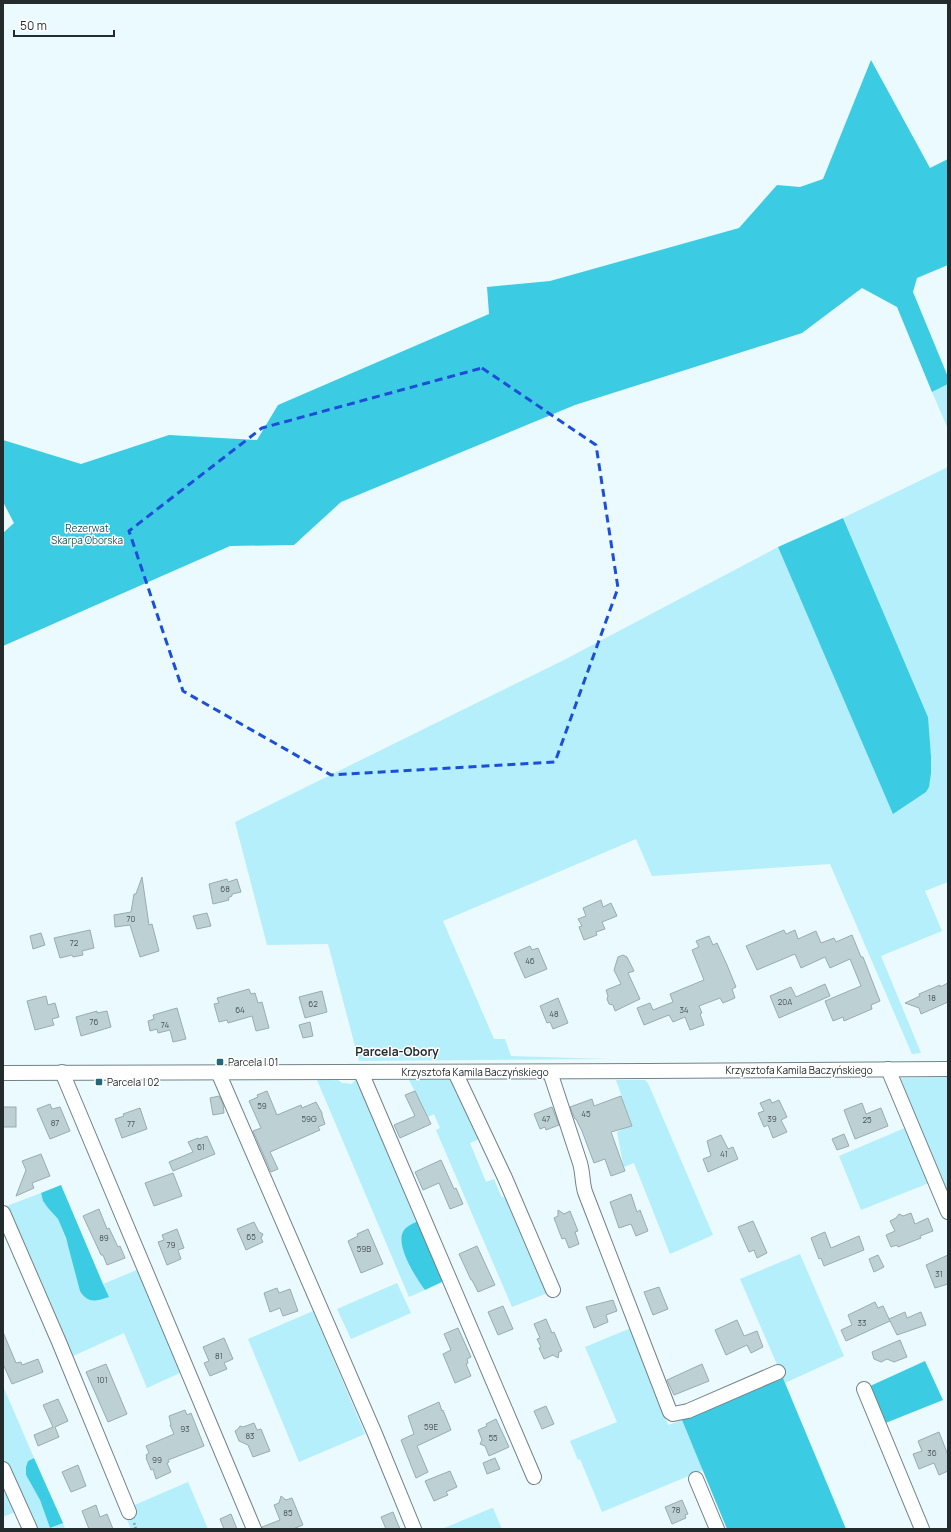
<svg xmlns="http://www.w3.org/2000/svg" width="951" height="1532" font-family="Manrope,sans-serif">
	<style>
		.green { fill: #b4effb }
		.forest { fill: #3bcbe3 }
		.building { fill: #bdd0d4; stroke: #99acb0 }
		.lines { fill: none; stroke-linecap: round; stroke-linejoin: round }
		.minor-casing { stroke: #718387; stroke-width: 16 }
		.path { stroke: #939fa2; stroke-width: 2.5; stroke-dasharray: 2 2; stroke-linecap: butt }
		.minor { stroke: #fff; stroke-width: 14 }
		.marked { fill: none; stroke: #1d4ed8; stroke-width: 3; stroke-dasharray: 8 5; stroke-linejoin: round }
		.poi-dot { fill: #216976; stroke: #fff; stroke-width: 1.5 }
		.labels { text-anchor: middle; stroke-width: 3; stroke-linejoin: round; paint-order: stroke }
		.number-label { font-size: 8px; fill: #4a5456 }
		.park-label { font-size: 10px; fill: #1b555f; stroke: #fff }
		.poi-label { font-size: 10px; fill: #232b2c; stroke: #fff; text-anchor: start }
		.street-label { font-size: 10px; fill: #232b2c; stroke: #fff }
		.quarter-label { font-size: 12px; font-weight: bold; fill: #232b2c; stroke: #fff }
	</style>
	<rect width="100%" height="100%" fill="#eafafe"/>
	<g class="green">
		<polygon points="948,384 948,429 932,392"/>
		<polygon points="948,467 948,882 925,891 942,931 881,956 921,1053 912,1054 830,864 652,876 636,839 443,921 494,1039 505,1039 511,1056 607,1059 359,1061 328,944 267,945 235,822 562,661 778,547 893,813 928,717 843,518"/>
		<polygon points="948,1077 948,1198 898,1078"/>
		<path d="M317,1080H338L342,1083L352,1084L355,1080H359L420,1220C414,1223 408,1225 404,1230C395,1244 417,1279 425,1290L409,1297Z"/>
		<polygon points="409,1080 455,1080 482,1138 470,1143 486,1182 494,1179 501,1196 511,1201 550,1292 512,1307 436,1130 440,1128 434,1114 428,1117"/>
		<polygon points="616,1080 645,1080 648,1083 713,1235 670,1254 634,1163 624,1167 623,1164 617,1132 632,1125"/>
		<polygon points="907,1127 929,1183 861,1210 839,1156"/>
		<polygon points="41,1193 43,1201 48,1208 58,1219 70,1250 108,1297 103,1284 139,1269 180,1373 147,1388 124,1333 71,1357 4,1207"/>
		<polygon points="800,1254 844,1356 785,1383 740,1279"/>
		<polygon points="397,1283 411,1313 351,1339 337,1309"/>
		<polygon points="313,1311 365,1434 299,1462 248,1339"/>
		<polygon points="631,1328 668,1425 682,1420 703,1470 602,1512 580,1459 578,1460 570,1441 617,1422 585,1347"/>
		<polygon points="3,1386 34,1458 28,1461 26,1475 40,1500 50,1528 63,1523 65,1529 32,1529 3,1459"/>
		<polygon points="3,1479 17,1511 3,1517"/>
		<polygon points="188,1482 208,1529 131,1529 123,1510"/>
		<polygon points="493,1508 502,1529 442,1529 492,1508"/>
	</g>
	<g class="forest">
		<polygon points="871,60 930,168 948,159 948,265 917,278 913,292 948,377 948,384 932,392 897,307 862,288 802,333 575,405 341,502 294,545 230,546 3,646 3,533 14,523 3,502 3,440 81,464 169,435 257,440 278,405 489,314 487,287 550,281 739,228 777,185 800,187 823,179"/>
		<polygon points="843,518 928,717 931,757 931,773 929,787 926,792 893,814 778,547"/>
		<path d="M61,1185L103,1284L109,1297C96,1301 88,1304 80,1291L66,1238L58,1219L48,1208L43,1201L41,1193Z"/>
		<path d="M420,1220L444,1281L425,1290C416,1278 394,1244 404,1230C408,1225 414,1223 420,1220Z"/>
		<polygon points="925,1361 943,1400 883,1424 868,1387"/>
		<polygon points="783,1378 785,1383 846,1529 727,1529 682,1420"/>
		<polygon points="34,1458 63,1523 50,1528 40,1500 26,1475 26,1467 28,1461"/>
	</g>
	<g class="building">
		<polygon points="142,877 149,925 152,924 159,951 140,957 130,925 115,927 114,915 131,912 134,894 136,894"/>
		<polygon points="227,879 228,882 237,879 241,892 232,894 232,896 228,898 229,900 213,904 209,884"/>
		<polygon points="601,900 603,907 611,903 617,916 602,922 605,929 596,932 597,935 584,940 579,927 582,926 578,919 586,916 583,908"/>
		<polygon points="207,913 211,926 197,929 193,916"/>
		<polygon points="90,930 94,948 82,951 83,955 73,957 72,955 60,958 54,938"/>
		<polygon points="784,930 786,934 795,930 798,939 816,931 821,943 834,938 836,942 852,935 861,957 863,957 880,1001 871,1005 872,1009 844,1021 843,1017 833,1021 825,1001 861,986 850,959 830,968 825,957 801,968 795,954 757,970 746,946"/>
		<polygon points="41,933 45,945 33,949 30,936"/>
		<polygon points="709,936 713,945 717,943 727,965 736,987 732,989 735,998 723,1003 720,998 699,1006 702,1013 700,1014 704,1025 690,1030 685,1017 673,1022 669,1015 644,1025 637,1008 650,1003 653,1010 673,1002 670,994 704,980 692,950 699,947 696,941"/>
		<polygon points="530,946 532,950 538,948 547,969 525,978 514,953"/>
		<polygon points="623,955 627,957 634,971 628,973 640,999 615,1011 613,1005 609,1004 607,999 608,996 606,990 621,984 614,970 618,957"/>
		<polygon points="948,983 948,1002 921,1014 919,1008 905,1003 920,996 919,994 940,985 940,987"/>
		<polygon points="825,984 830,996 779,1018 770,996 791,987 796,997"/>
		<polygon points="249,989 251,994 255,993 258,1003 262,1002 269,1028 256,1031 252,1016 228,1023 227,1020 219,1022 214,1004 219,1003 217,998"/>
		<polygon points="322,991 327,1012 305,1018 299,997"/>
		<polygon points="46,996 48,1005 55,1003 59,1017 52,1019 54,1025 35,1030 27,1001"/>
		<polygon points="558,998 568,1023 553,1029 550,1022 547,1023 540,1006"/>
		<polygon points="177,1008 186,1039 173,1042 170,1030 158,1033 157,1029 150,1031 148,1021 154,1019 153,1015"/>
		<polygon points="97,1011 97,1013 107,1011 111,1027 81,1036 76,1017"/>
		<polygon points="310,1022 313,1036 303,1038 299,1025"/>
		<polygon points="267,1091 277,1115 301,1105 302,1108 316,1102 322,1113 322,1115 325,1124 318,1127 320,1130 270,1152 278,1169 271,1172 253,1131 261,1128 249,1101 258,1097 257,1095"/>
		<polygon points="415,1091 431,1124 400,1138 394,1125 415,1116 405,1095"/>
		<polygon points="219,1096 223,1104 224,1113 213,1115 210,1098"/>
		<polygon points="621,1096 632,1126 611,1132 625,1171 611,1176 605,1159 594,1163 582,1131 576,1119 575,1119 570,1107 592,1099 594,1106"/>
		<polygon points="770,1099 772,1103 779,1100 787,1117 781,1120 787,1132 773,1138 768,1125 764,1127 758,1113 764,1111 760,1103"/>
		<polygon points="862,1103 866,1114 881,1108 888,1126 855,1139 844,1110"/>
		<polygon points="50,1104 52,1109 60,1107 70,1131 50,1139 37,1109"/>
		<rect x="3" y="1107" width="13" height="20"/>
		<polygon points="552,1107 559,1125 546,1130 545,1127 540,1129 534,1114"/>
		<polygon points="140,1108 147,1129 122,1138 115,1119 124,1116 123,1114"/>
		<polygon points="844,1134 849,1146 837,1150 832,1139"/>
		<polygon points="721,1135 728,1149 733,1147 738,1159 708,1172 703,1159 711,1156 707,1141"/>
		<polygon points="207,1136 215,1154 173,1171 169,1162 193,1152 188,1142 198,1138 199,1139"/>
		<polygon points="41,1154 50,1176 32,1183 34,1188 16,1196 26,1170 22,1161"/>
		<polygon points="441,1160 454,1189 456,1188 463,1204 450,1209 439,1183 423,1190 415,1172"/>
		<polygon points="173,1173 182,1196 154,1206 145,1183"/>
		<polygon points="631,1194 637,1212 640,1210 648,1231 636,1236 631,1224 619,1228 610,1202"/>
		<polygon points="99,1209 107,1229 109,1228 118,1247 120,1246 125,1258 107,1265 103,1255 101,1255 83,1216"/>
		<polygon points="558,1210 564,1214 570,1211 578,1231 575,1232 579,1244 569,1248 565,1238 562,1239 554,1218 558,1216"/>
		<polygon points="911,1213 915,1224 928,1218 933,1231 920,1236 921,1238 898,1247 897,1245 891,1247 886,1235 895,1231 890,1221 896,1218 899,1214 903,1216"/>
		<polygon points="753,1221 767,1253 757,1258 754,1250 749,1252 738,1227"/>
		<polygon points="254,1222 259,1232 263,1234 261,1238 263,1242 246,1250 237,1229"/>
		<polygon points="177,1229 184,1248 178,1250 181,1259 167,1265 158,1242 164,1240 162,1235"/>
		<polygon points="368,1229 383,1264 361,1273 348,1241 358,1236 357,1234"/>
		<polygon points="825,1232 831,1248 859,1236 864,1250 824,1266 821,1258 819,1259 811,1238"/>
		<polygon points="477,1246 495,1285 478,1292 472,1280 471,1280 459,1254"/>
		<polygon points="878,1255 884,1267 874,1272 869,1259"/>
		<polygon points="948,1255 948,1284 935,1288 926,1265"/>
		<polygon points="659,1287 668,1309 653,1315 644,1292"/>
		<polygon points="277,1288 279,1293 290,1289 298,1311 283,1316 280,1308 270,1312 264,1293"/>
		<polygon points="613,1300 617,1311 606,1315 608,1322 594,1328 586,1307"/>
		<polygon points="875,1302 878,1308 883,1306 890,1321 846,1341 841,1330 852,1325 848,1315"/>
		<polygon points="503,1306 513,1329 498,1335 488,1312"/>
		<polygon points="905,1312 907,1318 921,1312 926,1325 897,1335 889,1319"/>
		<polygon points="546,1319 552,1333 554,1332 562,1351 559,1352 558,1358 553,1355 544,1359 539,1348 541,1347 537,1339 540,1338 534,1324"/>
		<polygon points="737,1320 744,1336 757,1331 763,1347 751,1353 747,1345 726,1355 715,1330"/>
		<polygon points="458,1328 471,1357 467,1359 468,1363 466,1364 471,1376 455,1383 443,1354 451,1350 444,1334"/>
		<polygon points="3,1332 16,1363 21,1362 22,1365 38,1359 43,1372 12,1384 3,1364"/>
		<polygon points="224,1338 233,1359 224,1363 227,1369 210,1376 204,1363 209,1361 203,1347"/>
		<polygon points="900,1340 907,1357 894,1362 887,1359 881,1362 874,1359 872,1352"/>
		<polygon points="106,1364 127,1414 108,1422 86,1372"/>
		<polygon points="702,1364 709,1381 674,1395 667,1380"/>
		<polygon points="58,1399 68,1421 55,1427 59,1437 38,1446 34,1435 53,1427 43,1405"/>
		<polygon points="439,1402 442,1411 443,1410 451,1430 417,1446 428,1472 416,1478 401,1440 414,1434 408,1416"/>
		<polygon points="546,1406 554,1424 542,1429 534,1411"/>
		<polygon points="185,1410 187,1415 191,1413 204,1446 168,1460 169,1462 167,1463 171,1472 156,1479 153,1469 151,1470 146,1458 147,1458 146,1455 149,1453 146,1446 174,1434 170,1425 171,1425 169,1416"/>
		<polygon points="496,1419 509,1447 489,1456 485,1446 480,1444 482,1440 478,1430 487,1426 486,1424"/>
		<polygon points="254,1423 257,1430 261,1429 270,1451 253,1457 248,1445 239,1441 235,1431 238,1429 240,1426 243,1427"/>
		<polygon points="939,1432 948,1455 948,1471 939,1475 934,1463 919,1469 913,1454 922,1451 918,1441"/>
		<polygon points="495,1458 500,1469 487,1474 483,1463"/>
		<polygon points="78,1465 86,1486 71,1492 62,1472"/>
		<polygon points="450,1471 457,1487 446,1492 448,1495 434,1501 425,1481"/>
		<polygon points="281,1496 286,1500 292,1498 303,1525 293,1529 262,1529 262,1527 280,1520 274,1505 279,1503"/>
		<polygon points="682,1500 688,1514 685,1515 686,1518 672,1524 665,1507"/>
		<polygon points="96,1505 100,1517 107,1514 113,1529 89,1529 82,1511"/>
		<polygon points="393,1512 400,1529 386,1529 381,1517"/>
		<polygon points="231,1514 237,1529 224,1529 220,1519"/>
	</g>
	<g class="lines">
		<defs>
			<g id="minor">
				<polyline points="888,1069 948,1212"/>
				<polyline points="62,1072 254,1529"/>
				<polyline points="218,1072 375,1434 414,1529"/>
				<polyline points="361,1072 534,1477"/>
				<polyline points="455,1072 505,1178 553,1290"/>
				<path d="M550,1072L580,1163C583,1173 582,1182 585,1192L670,1412L673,1414L688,1411L778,1372"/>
				<polyline points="3,1073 648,1071 948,1069"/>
				<polyline points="3,1213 59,1342 129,1512"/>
				<polyline points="864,1389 922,1529"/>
				<polyline points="3,1469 30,1529"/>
				<polyline points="696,1479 717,1529"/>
			</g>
		</defs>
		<use href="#minor" class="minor-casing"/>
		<polyline class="path" points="134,1523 136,1529"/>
		<use href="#minor" class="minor"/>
	</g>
	<path class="marked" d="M482,368L596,445L618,588L555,762L331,775L183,691L129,531L262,428Z"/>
	<g class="poi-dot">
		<rect x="216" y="1058" width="8" height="8" rx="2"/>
		<rect x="95" y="1078" width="8" height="8" rx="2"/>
	</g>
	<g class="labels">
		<g class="number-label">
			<text x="225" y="892">68</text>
			<text x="131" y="922">70</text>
			<text x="74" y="946">72</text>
			<text x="530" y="964">46</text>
			<text x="932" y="1001">18</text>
			<text x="785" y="1005">20A</text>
			<text x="313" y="1007">62</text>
			<text x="240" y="1013">64</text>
			<text x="684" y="1013">34</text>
			<text x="554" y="1017">48</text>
			<text x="94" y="1025">76</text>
			<text x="165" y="1028">74</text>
			<text x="262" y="1109">59</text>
			<text x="586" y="1117">45</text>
			<text x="309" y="1122">59G</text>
			<text x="546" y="1122">47</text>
			<text x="772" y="1122">39</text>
			<text x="867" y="1123">25</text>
			<text x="55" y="1126">87</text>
			<text x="131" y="1127">77</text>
			<text x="201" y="1150">61</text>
			<text x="724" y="1157">41</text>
			<text x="251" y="1240">65</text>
			<text x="104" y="1241">89</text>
			<text x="171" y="1248">79</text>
			<text x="364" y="1252">59B</text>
			<text x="939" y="1277">31</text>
			<text x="862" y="1326">33</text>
			<text x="219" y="1359">81</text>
			<text x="102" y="1383">101</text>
			<text x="431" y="1430">59E</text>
			<text x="185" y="1432">93</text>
			<text x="250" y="1439">83</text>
			<text x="493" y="1441">55</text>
			<text x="932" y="1456">36</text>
			<text x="157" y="1463">99</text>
			<text x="676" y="1513">78</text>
			<text x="288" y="1516">85</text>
		</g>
		<g class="park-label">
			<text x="87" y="532">Rezerwat<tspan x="87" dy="12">Skarpa Oborska</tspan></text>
		</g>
		<g class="poi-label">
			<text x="228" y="1066">Parcela I 01</text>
			<text x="107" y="1086">Parcela I 02</text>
		</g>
		<g class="street-label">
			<text x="799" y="1074">Krzysztofa Kamila Baczyńskiego</text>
			<text x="475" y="1076">Krzysztofa Kamila Baczyńskiego</text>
		</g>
		<g class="quarter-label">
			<text x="397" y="1056">Parcela-Obory</text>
		</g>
	</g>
	<rect width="951" height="1532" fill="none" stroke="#232b2c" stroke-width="8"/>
	<path d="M14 30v6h100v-6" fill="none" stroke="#232b2c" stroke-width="2"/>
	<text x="20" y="30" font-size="12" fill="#232b2c" stroke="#ffffff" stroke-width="3" paint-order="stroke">50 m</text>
</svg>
